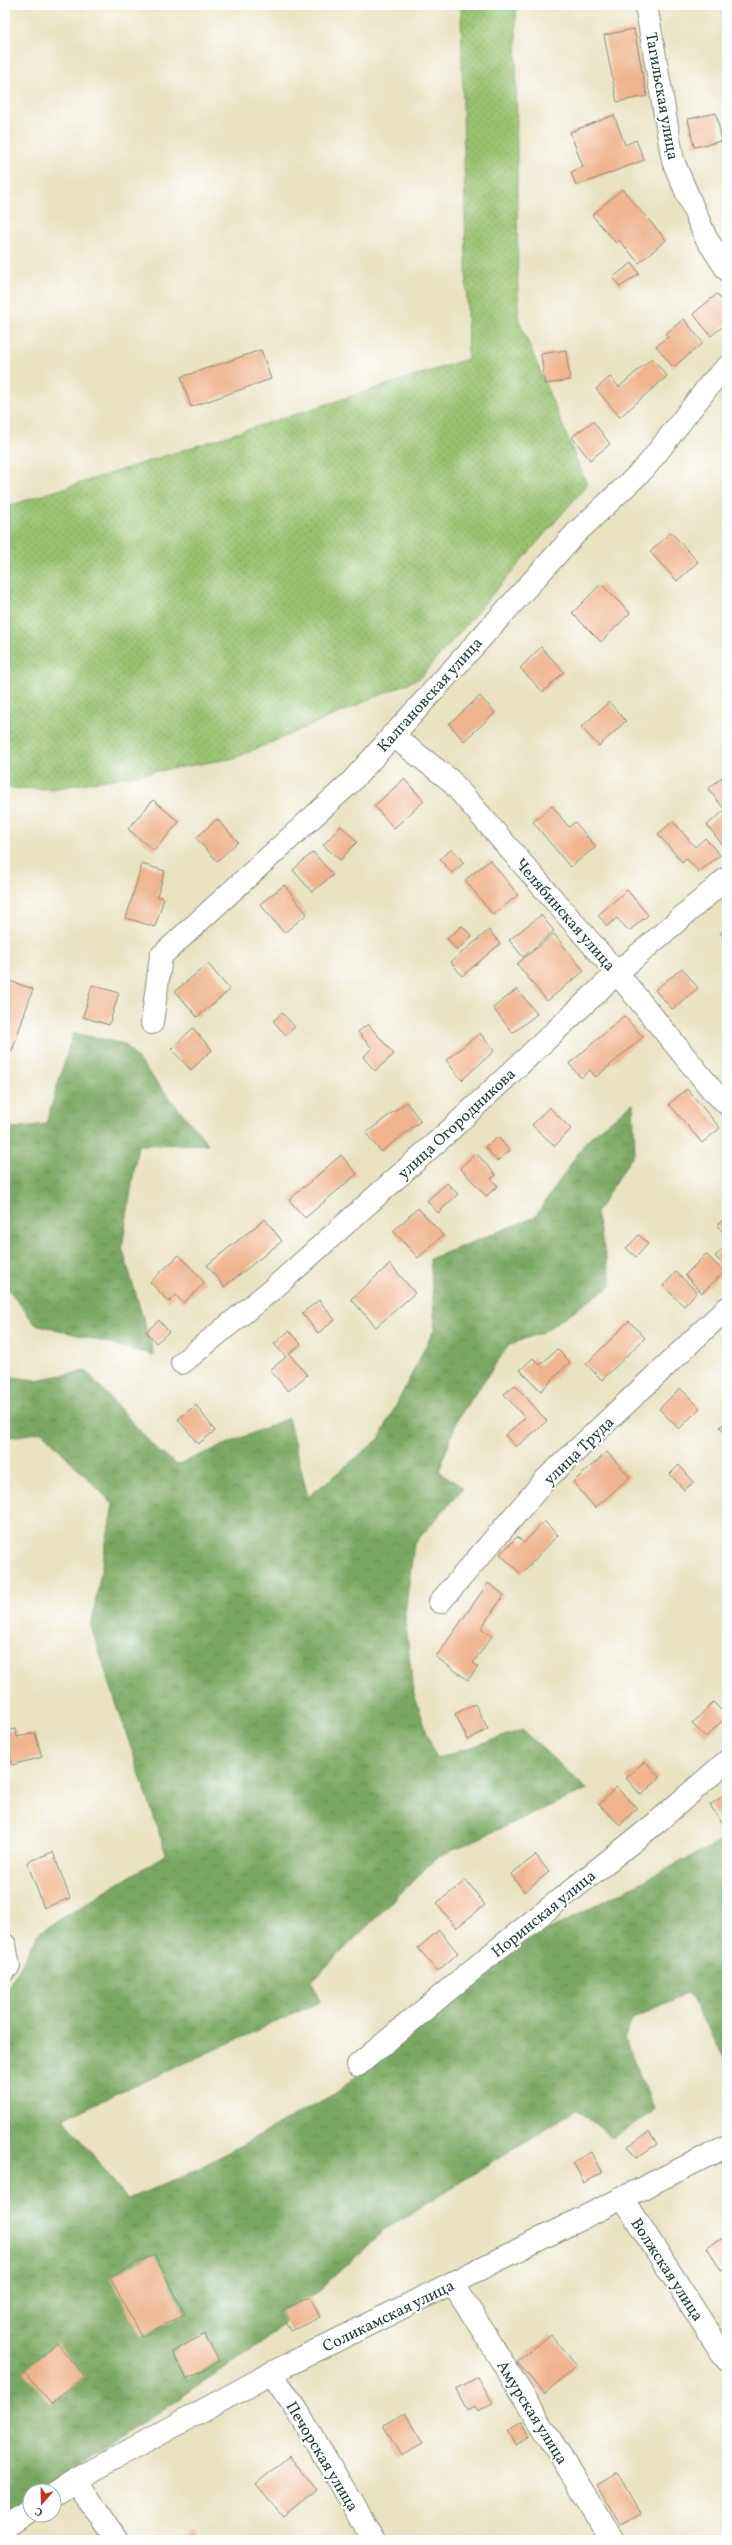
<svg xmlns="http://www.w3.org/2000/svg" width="732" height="2545" font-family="Vollkorn,serif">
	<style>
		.forest { fill: url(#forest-crowns); stroke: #4c724b }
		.park { fill: url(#park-dots); stroke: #5c8052 }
		.building { fill: #efb48d }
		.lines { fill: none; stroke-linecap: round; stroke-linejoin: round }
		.minor-casing { stroke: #84907b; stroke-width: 24 }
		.major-casing { stroke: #84907b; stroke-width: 24 }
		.minor { stroke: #fff; stroke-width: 22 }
		.major { stroke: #fff; stroke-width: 22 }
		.labels { text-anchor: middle; stroke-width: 4; stroke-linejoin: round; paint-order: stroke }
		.street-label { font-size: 16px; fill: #1f3d34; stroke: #fff }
	</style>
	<defs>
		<pattern id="forest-crowns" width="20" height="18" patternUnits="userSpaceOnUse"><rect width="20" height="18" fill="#7aa862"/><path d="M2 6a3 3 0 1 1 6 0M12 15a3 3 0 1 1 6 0" fill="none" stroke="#638a52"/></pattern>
		<pattern id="park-dots" width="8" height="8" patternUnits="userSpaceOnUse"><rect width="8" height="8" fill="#98c26f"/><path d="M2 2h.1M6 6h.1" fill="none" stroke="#7b9f5c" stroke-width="1.8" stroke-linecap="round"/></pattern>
	</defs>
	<rect width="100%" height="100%" fill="#fff"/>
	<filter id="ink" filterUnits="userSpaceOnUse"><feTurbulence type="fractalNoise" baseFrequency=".025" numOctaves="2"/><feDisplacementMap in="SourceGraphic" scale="8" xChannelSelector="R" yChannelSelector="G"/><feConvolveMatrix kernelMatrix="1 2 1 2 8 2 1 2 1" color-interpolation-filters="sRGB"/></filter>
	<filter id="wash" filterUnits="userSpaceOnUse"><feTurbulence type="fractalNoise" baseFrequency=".012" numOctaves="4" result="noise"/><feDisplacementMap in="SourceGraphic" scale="16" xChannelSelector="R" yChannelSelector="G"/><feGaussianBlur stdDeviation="0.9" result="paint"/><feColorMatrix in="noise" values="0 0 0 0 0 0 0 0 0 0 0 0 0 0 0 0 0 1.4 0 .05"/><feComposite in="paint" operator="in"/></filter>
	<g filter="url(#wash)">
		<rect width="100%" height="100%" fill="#e9e3c2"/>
		<g class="forest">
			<polygon points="73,1033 125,1044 208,1144 138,1145 122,1248 154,1355 35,1324 5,1285 5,1129 46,1124"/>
			<polygon points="633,1103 635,1152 596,1213 612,1285 543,1332 509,1345 457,1420 439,1471 463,1488 414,1544 405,1614 413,1691 436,1759 522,1730 587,1789 436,1858 312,1981 320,2002 64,2118 127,2199 181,2178 336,2093 486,1962 727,1838 727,2061 687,1993 633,2018 624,2038 655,2111 612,2138 577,2109 384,2230 262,2343 41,2491 30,2491 30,2499 5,2515 5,1992 40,1932 166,1854 91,1627 113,1504 42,1432 5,1438 5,1376 35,1380 86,1371 157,1450 177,1465 288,1418 308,1497 379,1439 435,1328 430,1259 535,1217 587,1140"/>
		</g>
		<polygon class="park" points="461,5 516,5 518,318 587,485 420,678 235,758 51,789 5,788 5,507 468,359"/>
		<g id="blocks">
			<g class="building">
				<polygon points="634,29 647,96 617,102 604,35"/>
				<polygon points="716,113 722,141 694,147 688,119"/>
				<polygon points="614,115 625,145 636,140 644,160 576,186 571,172 583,167 570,132"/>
				<polygon points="622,189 666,240 639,263 619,240 616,243 592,215"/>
				<polygon points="632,263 639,274 620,287 613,277"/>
				<polygon points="717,294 727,306 727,323 711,336 693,314"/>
				<polygon points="684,319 703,343 673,367 656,346 668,337 665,334"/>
				<polygon points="261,350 271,379 191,407 181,377"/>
				<polygon points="566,350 570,380 545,384 541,354"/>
				<polygon points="652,358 667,376 620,417 596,389 610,377 619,387"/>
				<polygon points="593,421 610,444 590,460 572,437"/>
				<polygon points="671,532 698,562 677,581 650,552"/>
				<polygon points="601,584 630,613 601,642 572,613"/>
				<polygon points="541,647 564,672 543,692 520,668"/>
				<polygon points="480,696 495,713 464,741 449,724"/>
				<polygon points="609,702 626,721 599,746 581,727"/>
				<polygon points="727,773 727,846 725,848 707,825 725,810 708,789"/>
				<polygon points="404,779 424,801 394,828 374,806"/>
				<polygon points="153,800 179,822 154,851 128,829"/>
				<polygon points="552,806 569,827 575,822 596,847 570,867 533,822"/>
				<polygon points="217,819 238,842 217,861 196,838"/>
				<polygon points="673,821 695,847 705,838 720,855 699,872 686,858 682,862 658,834"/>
				<polygon points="341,826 357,842 340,860 323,845"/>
				<polygon points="452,849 464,863 452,873 440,859"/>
				<polygon points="313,852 333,875 312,892 293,870"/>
				<polygon points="490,860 518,895 493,915 465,880"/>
				<polygon points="142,864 165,871 157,896 164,898 155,927 126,918"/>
				<polygon points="284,885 307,914 284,933 260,904"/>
				<polygon points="627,890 648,915 629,931 617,918 607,926 598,915"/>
				<polygon points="541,915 554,931 523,957 509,940"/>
				<polygon points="462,926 472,936 457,950 447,939"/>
				<polygon points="727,926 727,941 720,933"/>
				<polygon points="489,930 500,944 462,976 451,962"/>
				<polygon points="554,934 584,971 547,1001 517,964"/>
				<polygon points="208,964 230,990 197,1017 175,991"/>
				<polygon points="682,968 698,988 672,1009 655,990"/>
				<polygon points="7,980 33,989 12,1051 5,1048 5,988"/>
				<polygon points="92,985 119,993 109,1025 83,1017"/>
				<polygon points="517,989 537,1014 513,1033 493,1008"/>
				<polygon points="282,1013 295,1027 286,1035 273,1021"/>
				<polygon points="624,1016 643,1037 596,1077 590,1070 581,1078 569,1064"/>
				<polygon points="368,1024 394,1054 375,1071 363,1057 372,1048 358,1032"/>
				<polygon points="193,1028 212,1050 191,1070 171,1049"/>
				<polygon points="480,1033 494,1051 462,1080 446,1060"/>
				<polygon points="687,1089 720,1128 702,1143 669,1104"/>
				<polygon points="406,1102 421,1121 381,1152 366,1133"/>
				<polygon points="549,1107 571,1129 555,1146 532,1125"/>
				<polygon points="498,1137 510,1151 497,1161 485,1147"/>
				<polygon points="476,1153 496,1175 491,1179 498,1186 486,1196 460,1168"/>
				<polygon points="341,1155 357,1174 305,1218 289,1200"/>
				<polygon points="447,1183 458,1194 438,1213 427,1201"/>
				<polygon points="418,1208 443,1235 418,1258 393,1231"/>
				<polygon points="727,1216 727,1237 717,1225"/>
				<polygon points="265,1219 282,1241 224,1287 207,1265"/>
				<polygon points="639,1235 648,1244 636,1257 626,1248"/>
				<polygon points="726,1246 727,1247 727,1269 715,1256"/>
				<polygon points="706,1254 724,1272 702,1293 685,1275"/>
				<polygon points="179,1255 205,1283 183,1303 176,1295 169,1302 150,1282"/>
				<polygon points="390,1264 415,1293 376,1327 351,1299"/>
				<polygon points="676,1272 697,1292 684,1306 663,1286"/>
				<polygon points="319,1300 335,1320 318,1333 302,1313"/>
				<polygon points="159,1320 169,1332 156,1343 146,1332"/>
				<polygon points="629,1321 645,1338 602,1380 586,1364"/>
				<polygon points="289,1331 301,1344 289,1354 307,1375 288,1391 270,1370 286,1357 274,1344"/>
				<polygon points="557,1349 570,1362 541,1391 520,1370 533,1358 540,1365"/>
				<polygon points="515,1385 547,1421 516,1447 505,1435 525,1418 504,1394"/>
				<polygon points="680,1388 700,1408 679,1429 659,1409"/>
				<polygon points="196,1405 215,1431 198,1444 178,1419"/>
				<polygon points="727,1421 727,1436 720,1427"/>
				<polygon points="607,1452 630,1477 595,1508 573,1482"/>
				<polygon points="679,1465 694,1482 684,1490 670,1474"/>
				<polygon points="544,1521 558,1535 521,1574 500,1554 517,1537 524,1543"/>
				<polygon points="488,1583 504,1595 481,1628 492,1636 473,1663 478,1667 468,1680 436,1657"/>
				<polygon points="713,1702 727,1716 706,1737 692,1724"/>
				<polygon points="475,1704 488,1729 468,1740 455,1714"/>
				<polygon points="15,1729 17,1737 35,1733 42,1757 12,1765 5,1731"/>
				<polygon points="645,1761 660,1778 641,1795 626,1778"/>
				<polygon points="616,1787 637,1808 620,1825 599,1805"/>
				<polygon points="727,1793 727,1826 725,1827 710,1805"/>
				<polygon points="53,1852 70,1898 44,1908 27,1862"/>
				<polygon points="536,1855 549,1872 524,1892 511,1874"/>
				<polygon points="466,1880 485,1905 456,1928 437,1903"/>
				<polygon points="439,1930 458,1953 438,1971 418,1948"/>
				<polygon points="649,2132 657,2144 636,2158 628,2146"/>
				<polygon points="591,2152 602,2173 584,2183 573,2162"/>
				<polygon points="727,2236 727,2268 721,2271 707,2247"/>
				<polygon points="154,2254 185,2314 141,2337 110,2277"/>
				<polygon points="310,2297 320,2317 291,2331 281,2311"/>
				<polygon points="204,2334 219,2361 187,2379 172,2352"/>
				<polygon points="550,2334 577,2366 544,2394 517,2362"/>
				<polygon points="57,2343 84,2376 51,2404 24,2372"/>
				<polygon points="478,2377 493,2403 477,2411 474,2406 467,2410 456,2389"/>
				<polygon points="405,2413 423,2444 401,2456 383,2425"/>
				<polygon points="522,2422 530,2436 515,2445 507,2431"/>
				<polygon points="289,2456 317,2489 284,2517 256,2484"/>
				<polygon points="617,2473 640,2514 620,2525 597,2485"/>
				<polygon points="193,2533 199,2540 186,2540"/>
			</g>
		</g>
	</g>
	<g filter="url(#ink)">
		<use href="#blocks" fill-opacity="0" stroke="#84907b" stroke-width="1"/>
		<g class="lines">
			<defs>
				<g id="minor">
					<polyline points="646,5 673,161 706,238 727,270"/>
					<polyline points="392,735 450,780 617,973 713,1091 727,1104"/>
					<polyline points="152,1023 161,956 351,782 575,534 645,468 711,383 727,367"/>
					<polyline points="182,1363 275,1287 449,1131 617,973 727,878"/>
					<polyline points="440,1602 545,1480 727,1308"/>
					<polyline points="5,1945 9,1966 5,1970"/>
					<polyline points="358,2065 494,1952 656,1823 727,1761"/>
					<polyline points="622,2197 727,2361"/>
					<polyline points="453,2283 613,2540"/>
					<polyline points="271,2373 297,2410 374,2540"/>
					<polyline points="75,2480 117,2540"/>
				</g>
				<g id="major">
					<polyline points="54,2494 75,2480 281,2368 727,2146"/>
					<polyline points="5,2527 30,2510"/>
				</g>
			</defs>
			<use href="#minor" class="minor-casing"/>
			<use href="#major" class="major-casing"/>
			<use href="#minor" class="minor"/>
			<use href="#major" class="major"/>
		</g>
	</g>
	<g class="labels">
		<g class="street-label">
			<text transform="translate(663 96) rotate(80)" y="6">Тагильская улица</text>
			<text transform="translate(429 694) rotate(-48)" y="6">Калгановская улица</text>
			<text transform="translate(566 914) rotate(49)" y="6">Челябинская улица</text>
			<text transform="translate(456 1123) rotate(-43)" y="6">улица Огородникова</text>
			<text transform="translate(578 1450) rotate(-44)" y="6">улица Труда</text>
			<text transform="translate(543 1913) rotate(-39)" y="6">Норинская улица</text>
			<text transform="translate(668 2269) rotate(57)" y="6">Волжская улица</text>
			<text transform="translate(388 2315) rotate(-26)" y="6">Соликамская улица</text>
			<text transform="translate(533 2412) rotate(58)" y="6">Амурская улица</text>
			<text transform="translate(323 2456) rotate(59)" y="6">Печорская улица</text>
		</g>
	</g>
	<rect width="732" height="2545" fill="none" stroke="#fff" stroke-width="20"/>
	<g transform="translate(42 2503) rotate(200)"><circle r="19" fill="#ffffff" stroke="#a5b1ae"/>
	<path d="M0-3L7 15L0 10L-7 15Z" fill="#c8321e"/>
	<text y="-6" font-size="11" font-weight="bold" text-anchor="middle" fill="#1f3d34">С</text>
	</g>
</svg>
